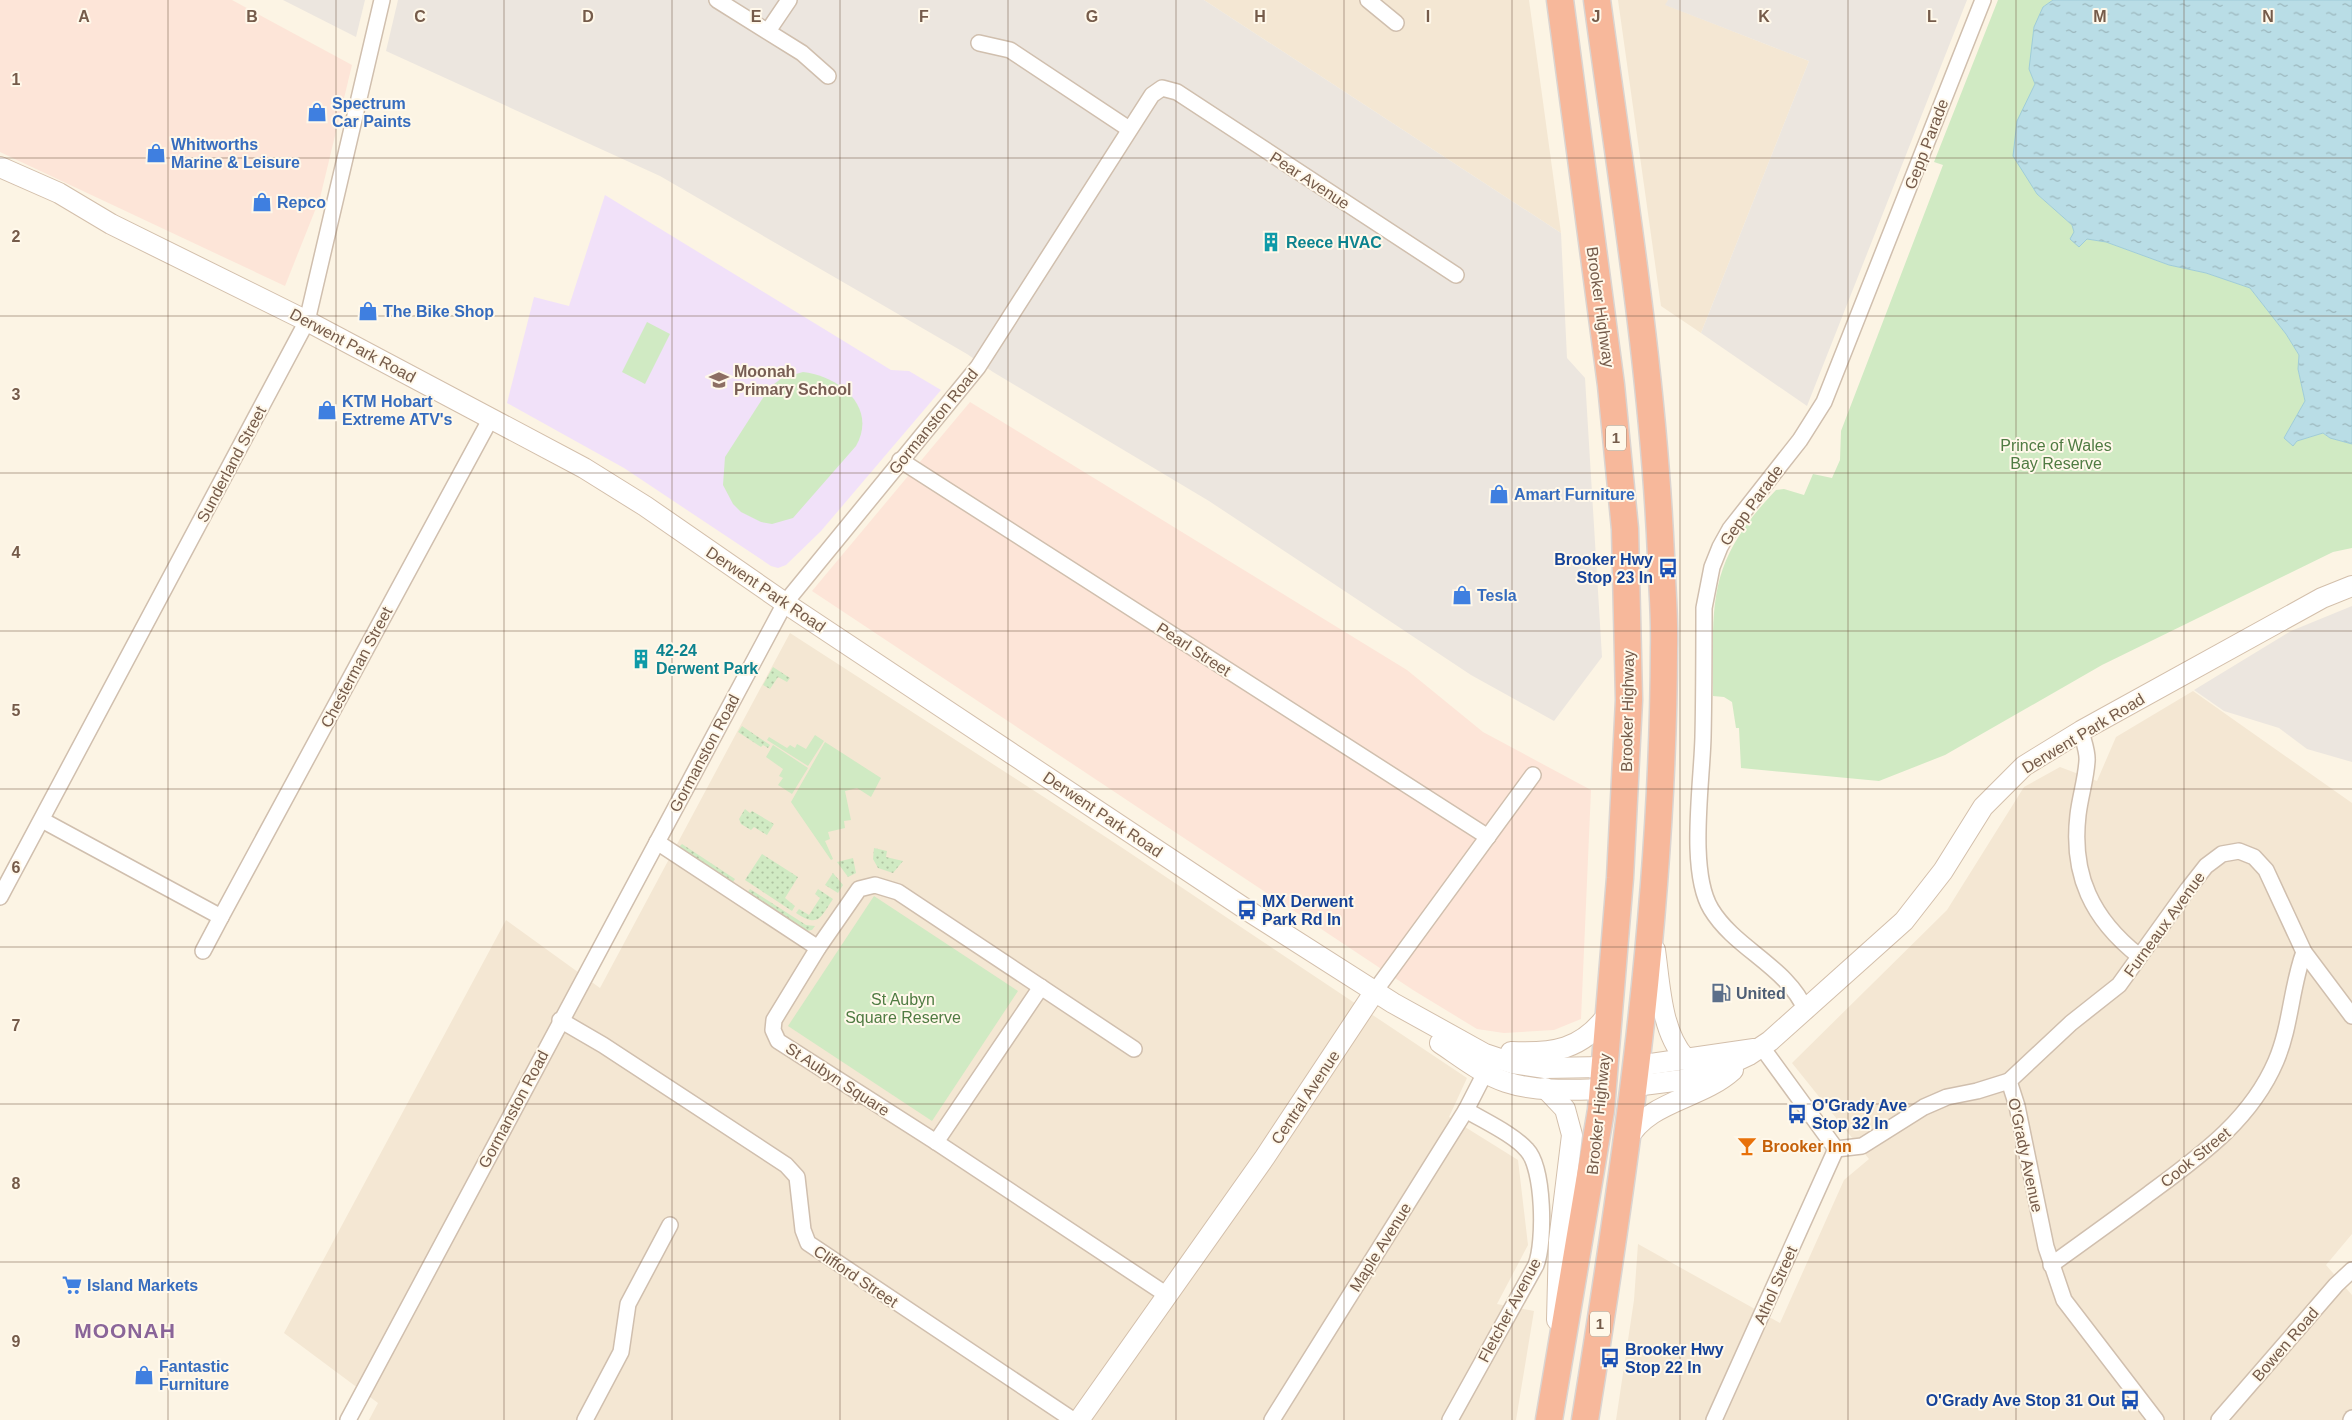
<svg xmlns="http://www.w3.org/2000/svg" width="2352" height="1420" font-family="Helvetica,sans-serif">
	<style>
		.residential { fill: #f4e7d3 }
		.commercial { fill: #fde5d8 }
		.industrial { fill: #ece6df }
		.education { fill: #f1e1f9 }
		.grass { fill: url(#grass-dots) }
		.green { fill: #d0eac3 }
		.water { fill: url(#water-ripples); stroke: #9fccd8 }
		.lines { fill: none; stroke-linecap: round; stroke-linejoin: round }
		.street-casing { stroke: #d0bfae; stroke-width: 18 }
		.secondary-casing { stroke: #d3bfab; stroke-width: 22 }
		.highway-casing { stroke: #dbd4d0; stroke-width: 29 }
		.street { stroke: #fff; stroke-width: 15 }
		.secondary { stroke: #fff; stroke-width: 20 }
		.highway { stroke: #f7b89b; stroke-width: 26 }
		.grid { fill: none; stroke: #755b4a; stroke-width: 1; stroke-opacity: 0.55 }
		.labels { text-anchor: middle; stroke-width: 4; stroke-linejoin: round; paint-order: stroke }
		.shield { fill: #fff8ea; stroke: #9e8a7a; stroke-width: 1 }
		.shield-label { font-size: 15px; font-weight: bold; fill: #755b4a }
		.shop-label { font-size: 16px; font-weight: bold; fill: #366cbe; stroke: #fff8ea; text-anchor: start }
		.street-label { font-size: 16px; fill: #755b4a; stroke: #fff8ea }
		.culture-label { font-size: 16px; font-weight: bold; fill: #0d838f; stroke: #fff8ea; text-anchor: start }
		.education-label { font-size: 16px; font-weight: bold; fill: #785e54; stroke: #fff8ea; text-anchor: start }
		.park-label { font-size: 16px; fill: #4f7b42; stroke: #fff8ea }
		.transit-label { font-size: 16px; font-weight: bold; fill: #164399; stroke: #fff8ea; text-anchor: start }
		.service-label { font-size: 16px; font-weight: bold; fill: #4e5e75; stroke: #fff8ea; text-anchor: start }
		.food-label { font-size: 16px; font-weight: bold; fill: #c56008; stroke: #fff8ea; text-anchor: start }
		.district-label { font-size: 21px; font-weight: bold; letter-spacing: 1px; fill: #8a6599; stroke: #fff8ea }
		.grid-label { font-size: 16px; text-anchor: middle; font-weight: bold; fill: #755b4a; stroke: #fff8ea; stroke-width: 4; stroke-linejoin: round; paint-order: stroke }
	</style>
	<defs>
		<pattern id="grass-dots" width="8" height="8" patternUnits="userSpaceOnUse" patternTransform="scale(1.25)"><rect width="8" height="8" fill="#d0eac3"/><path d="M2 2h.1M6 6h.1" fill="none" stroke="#adc1a0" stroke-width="1.8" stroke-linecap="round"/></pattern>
		<pattern id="water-ripples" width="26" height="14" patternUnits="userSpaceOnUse" patternTransform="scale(1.25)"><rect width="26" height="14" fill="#b9dde6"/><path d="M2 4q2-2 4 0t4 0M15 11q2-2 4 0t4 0" fill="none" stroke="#9bb6bc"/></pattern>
	</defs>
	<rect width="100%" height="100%" fill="#fcf4e4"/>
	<g class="residential">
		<polygon points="1204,0 1529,0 1561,233"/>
		<polygon points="1618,0 1668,0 1666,5 1809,61 1701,333 1661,306"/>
		<polygon points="790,633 1115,843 1467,1078 1449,1117 1518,1160 1528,1245 1497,1304 1534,1311 1516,1420 369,1420 378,1403 284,1333 506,920 600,988"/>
		<polygon points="2193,691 2352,803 2352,1234 2326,1265 2352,1295 2352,1420 1616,1420 1634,1300 1638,1244 1780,1323 1844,1180 1869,1159 1792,1063 1947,910 2024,787 2060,767 2097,781 2116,737"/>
	</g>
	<g class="commercial">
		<polygon points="0,0 232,0 352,65 320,198 285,286 0,152"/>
		<polygon points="970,402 1407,670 1483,732 1591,790 1581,1019 1554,1030 1504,1033 1477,1029 1413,990 812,591"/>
	</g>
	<g class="industrial">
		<polygon points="283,0 365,0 356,37"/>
		<polygon points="398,0 1204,0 1561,233 1567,358 1585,378 1602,657 1554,721 1471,675 1209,501 993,372 967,354 660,176 386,51"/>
		<polygon points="1668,0 1967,0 1807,406 1701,333 1809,61 1665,5"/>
		<polygon points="2352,606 2352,762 2307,749 2279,728 2224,711 2194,690 2291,631"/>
	</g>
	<polygon class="education" points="605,195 891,370 909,371 941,390 821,531 786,565 778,568 771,566 624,468 507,403 534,297 569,306"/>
	<g class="grass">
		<polygon points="773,667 790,678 787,682 778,677 770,689 763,685"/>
		<polygon points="742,726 770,745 768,748 763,745 761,747 738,732"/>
		<polygon points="745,809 750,813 752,811 774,824 767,835 754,827 751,830 741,824 739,819"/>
		<polygon points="682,844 735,879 733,882 679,847"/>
		<polygon points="874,848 887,851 886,857 903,861 893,873 878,868 873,859"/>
		<polygon points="762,854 798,877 785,898 795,906 792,911 745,880"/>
		<polygon points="853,858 856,873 848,877 837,862"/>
		<polygon points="833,873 843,885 838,893 825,885"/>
		<polygon points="750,889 806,925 815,926 812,930 806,931 747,893"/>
		<path d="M818,889L833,899C820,918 819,928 796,913L799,909L809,915L820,898L815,894Z"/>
	</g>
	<g class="green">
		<path d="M1998,0H2053L2043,7L2029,69L2035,84L2028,101L2037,194L2072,225L2074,232L2087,239L2106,242L2169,265L2206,273L2250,288L2286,334L2299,355L2298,369L2305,401L2284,438L2297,441L2323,433L2330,438L2352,444V548L2333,552L2102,665L1945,755L1879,781L1741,768L1739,728H1736L1732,702L1724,697L1713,696C1713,601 1706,563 1776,490L1784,489L1804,495L1813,474L1832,478L1840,460L1841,431L1943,165L1934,162Z"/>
		<polygon points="647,322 670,334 645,384 622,372"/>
		<path d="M803,372C839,376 878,407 856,446L793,518L772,524L761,522L741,512L733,504L723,485L725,457L770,387L782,378Z"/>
		<polygon points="815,735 824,741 808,766 767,740 769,737 787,748 790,745 795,748 797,744 806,749"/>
		<polygon points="825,742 881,778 871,797 857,788 845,791 851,820 844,821 845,828 828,832 830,839 825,841 833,859 831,860 791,802"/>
		<polygon points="773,745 808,768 792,794 778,785 783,778 779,776 783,769 766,757"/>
		<polygon points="874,896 1018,991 932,1121 788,1026"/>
	</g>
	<polygon class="water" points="2053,0 2352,0 2352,444 2330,438 2323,433 2297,441 2293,446 2284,438 2305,401 2298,369 2299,355 2286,334 2250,288 2206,273 2169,265 2106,242 2087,239 2079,247 2070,239 2074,232 2072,225 2037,194 2013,156 2017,121 2035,84 2029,69 2034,27 2043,7"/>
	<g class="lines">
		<defs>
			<g id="street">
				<polyline points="717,0 802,53 828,76"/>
				<polyline points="1368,0 1396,23"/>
				<polyline points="768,31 789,0"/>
				<polyline points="979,43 1010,50 1129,129"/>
				<polyline points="900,460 1488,837"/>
				<path d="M2081,731C2083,740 2088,752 2087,761C2086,779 2080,797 2078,815C2071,875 2092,919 2139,956"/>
				<polyline points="42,820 221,917 491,418"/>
				<polyline points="657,842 818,948"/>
				<polyline points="0,897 307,321 382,0"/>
				<polyline points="203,951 221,917"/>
				<polyline points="1375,991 1533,775"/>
				<path d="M1806,1011C1788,967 1735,949 1711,909C1688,871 1702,783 1703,737C1704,694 1704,651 1704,608L1712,567L1720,547L1730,529L1800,440L1824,402L1983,0"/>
				<polyline points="560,1020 603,1045 786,1165 797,1177 803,1230 808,1243 1073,1420"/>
				<polyline points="1761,1046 1836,1149 1862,1146 1924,1107 1947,1097 1977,1091 2009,1081 2017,1106 2046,1247 2064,1300 2156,1420"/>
				<polyline points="1134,1049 898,892 875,885 859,889 818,948 774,1020 773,1030 778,1041 936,1142 1167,1295"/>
				<polyline points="2009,1081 2071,1023 2119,985 2188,889 2206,866 2222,854 2239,851 2254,857 2266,870 2304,952 2352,1016"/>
				<polyline points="936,1142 1041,987"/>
				<path d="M2051,1265C2083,1242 2115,1219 2146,1196C2197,1158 2250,1122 2276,1061C2291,1026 2291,987 2304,952"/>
				<polyline points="348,1420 785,603 978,367 1152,95 1162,88 1177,92 1456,275"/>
				<polyline points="585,1420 621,1352 628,1304 670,1225"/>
				<polyline points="1272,1420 1466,1110 1485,1073"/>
				<path d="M1450,1420L1536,1265C1545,1242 1544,1168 1527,1150C1513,1134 1484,1121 1466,1110"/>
				<polyline points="1714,1420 1836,1149"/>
				<polyline points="2219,1420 2336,1285 2352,1270"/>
				<polyline points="2351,1420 2352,1418"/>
			</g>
			<g id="secondary">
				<polyline points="0,167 59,193 111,224 307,321 584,468 645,506 785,603 1247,910 1393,1003 1485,1054 1512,1063 1545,1068 1603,1067"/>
				<path d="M1655,950C1660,985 1661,1031 1685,1058"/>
				<path d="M1440,1043C1461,1057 1482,1074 1506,1082C1536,1092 1572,1090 1603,1089"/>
				<path d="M1511,1052C1553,1054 1582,1050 1608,1014"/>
				<polyline points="1637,1066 1754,1049"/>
				<polyline points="1635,1086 1682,1080 1715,1071 1749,1055 1770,1041 1904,921 1943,871 1983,807 2024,766 2081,731 2322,598 2352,586"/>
				<polyline points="1545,1088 1565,1109 1572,1135 1559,1241 1557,1320"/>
				<path d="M1627,1140C1649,1100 1700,1100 1733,1070"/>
				<polyline points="1079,1420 1265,1157 1375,991"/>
			</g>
			<g id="highway">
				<polyline points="1549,1420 1601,1110 1620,878 1629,700 1625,529 1611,385 1560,0"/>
				<path d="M1585,1420C1626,1165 1663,908 1664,649C1665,618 1662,587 1661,556C1653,369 1622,185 1597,0"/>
			</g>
		</defs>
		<use href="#street" class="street-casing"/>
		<use href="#secondary" class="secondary-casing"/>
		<use href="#highway" class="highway-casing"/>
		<use href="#street" class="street"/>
		<use href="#secondary" class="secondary"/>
		<use href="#highway" class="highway"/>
	</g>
	<path class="grid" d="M168,0V1420M336,0V1420M504,0V1420M672,0V1420M840,0V1420M1008,0V1420M1176,0V1420M1344,0V1420M1512,0V1420M1680,0V1420M1848,0V1420M2016,0V1420M2184,0V1420M0,158H2352M0,316H2352M0,473H2352M0,631H2352M0,789H2352M0,947H2352M0,1104H2352M0,1262H2352"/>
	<defs>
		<symbol id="shop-bare" viewBox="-9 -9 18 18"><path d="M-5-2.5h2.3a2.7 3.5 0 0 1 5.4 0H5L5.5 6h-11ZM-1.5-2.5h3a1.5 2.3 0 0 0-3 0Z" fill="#3f7fe0" stroke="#fff8ea" stroke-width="2.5" paint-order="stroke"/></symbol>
		<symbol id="building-bare" viewBox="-9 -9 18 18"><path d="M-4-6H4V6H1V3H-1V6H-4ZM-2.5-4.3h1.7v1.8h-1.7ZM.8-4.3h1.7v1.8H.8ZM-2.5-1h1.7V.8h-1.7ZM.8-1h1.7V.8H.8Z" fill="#0f9aa8" stroke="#fff8ea" stroke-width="2.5" paint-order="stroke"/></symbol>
		<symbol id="school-bare" viewBox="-9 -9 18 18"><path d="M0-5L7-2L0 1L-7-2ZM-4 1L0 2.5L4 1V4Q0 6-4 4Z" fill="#8d6e63" stroke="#fff8ea" stroke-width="2.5" paint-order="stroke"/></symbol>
		<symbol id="bus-bare" viewBox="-9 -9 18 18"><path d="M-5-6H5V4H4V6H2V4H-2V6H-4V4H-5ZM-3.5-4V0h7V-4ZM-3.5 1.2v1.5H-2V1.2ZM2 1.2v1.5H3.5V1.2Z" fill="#1a4fb4" stroke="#fff8ea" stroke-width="2.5" paint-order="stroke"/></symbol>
		<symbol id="fuel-bare" viewBox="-9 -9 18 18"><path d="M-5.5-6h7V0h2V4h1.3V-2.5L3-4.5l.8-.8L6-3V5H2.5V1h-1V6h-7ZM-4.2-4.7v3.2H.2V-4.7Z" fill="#5c6f8a" stroke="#fff8ea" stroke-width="2.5" paint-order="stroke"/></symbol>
		<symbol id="bar-bare" viewBox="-9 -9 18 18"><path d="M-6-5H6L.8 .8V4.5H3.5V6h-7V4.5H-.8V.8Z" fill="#e8710a" stroke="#fff8ea" stroke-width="2.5" paint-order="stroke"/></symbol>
		<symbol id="supermarket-bare" viewBox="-9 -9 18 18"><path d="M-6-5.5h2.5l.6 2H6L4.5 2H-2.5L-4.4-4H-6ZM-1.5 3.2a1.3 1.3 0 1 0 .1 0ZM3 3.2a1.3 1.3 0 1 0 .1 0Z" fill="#3f7fe0" stroke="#fff8ea" stroke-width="2.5" paint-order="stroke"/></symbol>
	</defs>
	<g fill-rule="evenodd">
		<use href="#shop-bare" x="303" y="98" width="28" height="28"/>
		<use href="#shop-bare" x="142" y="139" width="28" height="28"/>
		<use href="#shop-bare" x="248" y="188" width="28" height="28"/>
		<use href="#building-bare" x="1257" y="228" width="28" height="28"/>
		<use href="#shop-bare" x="354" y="297" width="28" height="28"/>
		<use href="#school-bare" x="705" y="366" width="28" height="28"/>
		<use href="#shop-bare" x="313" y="396" width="28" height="28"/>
		<use href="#shop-bare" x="1485" y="480" width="28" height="28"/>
		<use href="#bus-bare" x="1654" y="554" width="28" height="28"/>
		<use href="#shop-bare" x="1448" y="581" width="28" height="28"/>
		<use href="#building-bare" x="627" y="645" width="28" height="28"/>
		<use href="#bus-bare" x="1233" y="896" width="28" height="28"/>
		<use href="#fuel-bare" x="1707" y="979" width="28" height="28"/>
		<use href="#bus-bare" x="1783" y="1100" width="28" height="28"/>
		<use href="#bar-bare" x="1733" y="1132" width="28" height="28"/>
		<use href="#supermarket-bare" x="58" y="1271" width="28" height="28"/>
		<use href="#bus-bare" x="1596" y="1344" width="28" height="28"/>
		<use href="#shop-bare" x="130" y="1361" width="28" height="28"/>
		<use href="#bus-bare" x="2116" y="1386" width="28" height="28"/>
	</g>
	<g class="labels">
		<g class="shield">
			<rect x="1606" y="425.5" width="20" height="25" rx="4"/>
			<rect x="1590" y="1311.5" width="20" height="25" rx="4"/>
		</g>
		<g class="shield-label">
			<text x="1616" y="443">1</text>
			<text x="1600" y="1329">1</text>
		</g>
		<g class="shop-label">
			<text x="332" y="109">Spectrum<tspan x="332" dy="18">Car Paints</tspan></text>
			<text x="171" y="150">Whitworths<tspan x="171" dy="18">Marine &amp; Leisure</tspan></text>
			<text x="277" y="208">Repco</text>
			<text x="383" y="317">The Bike Shop</text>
			<text x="342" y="407">KTM Hobart<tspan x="342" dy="18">Extreme ATV's</tspan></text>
			<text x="1514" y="500">Amart Furniture</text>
			<text x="1477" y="601">Tesla</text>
			<text x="87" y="1291">Island Markets</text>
			<text x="159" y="1372">Fantastic<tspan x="159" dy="18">Furniture</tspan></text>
		</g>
		<g class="street-label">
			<text transform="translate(1926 144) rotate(-69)" y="6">Gepp Parade</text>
			<text transform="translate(1310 180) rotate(33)" y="6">Pear Avenue</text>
			<text transform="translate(1601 307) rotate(82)" y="6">Brooker Highway</text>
			<text transform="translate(353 345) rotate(28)" y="6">Derwent Park Road</text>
			<text transform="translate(933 421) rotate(-51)" y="6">Gormanston Road</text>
			<text transform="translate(231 464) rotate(-62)" y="6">Sunderland Street</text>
			<text transform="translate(1751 505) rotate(-54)" y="6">Gepp Parade</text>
			<text transform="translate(766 589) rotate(34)" y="6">Derwent Park Road</text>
			<text transform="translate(1194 649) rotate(33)" y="6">Pearl Street</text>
			<text transform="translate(356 667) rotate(-62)" y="6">Chesterman Street</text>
			<text transform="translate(1627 711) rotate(-89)" y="6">Brooker Highway</text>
			<text transform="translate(2083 733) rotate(-31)" y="6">Derwent Park Road</text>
			<text transform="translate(704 753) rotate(-62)" y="6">Gormanston Road</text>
			<text transform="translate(1103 814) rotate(34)" y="6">Derwent Park Road</text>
			<text transform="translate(2164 924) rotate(-54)" y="6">Furneaux Avenue</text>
			<text transform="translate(838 1079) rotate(33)" y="6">St Aubyn Square</text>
			<text transform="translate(1305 1097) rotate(-56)" y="6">Central Avenue</text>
			<text transform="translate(513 1109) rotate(-62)" y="6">Gormanston Road</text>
			<text transform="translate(1598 1114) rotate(-84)" y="6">Brooker Highway</text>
			<text transform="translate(2026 1155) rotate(78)" y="6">O'Grady Avenue</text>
			<text transform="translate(2195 1157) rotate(-39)" y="6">Cook Street</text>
			<text transform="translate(1380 1247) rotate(-58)" y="6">Maple Avenue</text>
			<text transform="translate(856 1276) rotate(34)" y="6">Clifford Street</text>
			<text transform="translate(1775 1285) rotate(-66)" y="6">Athol Street</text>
			<text transform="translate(1509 1310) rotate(-62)" y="6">Fletcher Avenue</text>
			<text transform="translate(2285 1344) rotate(-49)" y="6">Bowen Road</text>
		</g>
		<g class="culture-label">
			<text x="1286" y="248">Reece HVAC</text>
			<text x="656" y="656">42-24<tspan x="656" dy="18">Derwent Park</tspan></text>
		</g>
		<g class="education-label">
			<text x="734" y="377">Moonah<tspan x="734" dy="18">Primary School</tspan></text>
		</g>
		<g class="park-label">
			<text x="2056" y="451">Prince of Wales<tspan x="2056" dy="18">Bay Reserve</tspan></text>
			<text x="903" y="1005">St Aubyn<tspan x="903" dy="18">Square Reserve</tspan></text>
		</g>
		<g class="transit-label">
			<text x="1653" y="565" text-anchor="end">Brooker Hwy<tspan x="1653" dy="18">Stop 23 In</tspan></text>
			<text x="1262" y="907">MX Derwent<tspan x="1262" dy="18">Park Rd In</tspan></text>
			<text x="1812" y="1111">O'Grady Ave<tspan x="1812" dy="18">Stop 32 In</tspan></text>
			<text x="1625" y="1355">Brooker Hwy<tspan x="1625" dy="18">Stop 22 In</tspan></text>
			<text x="2115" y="1406" text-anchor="end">O'Grady Ave Stop 31 Out</text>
		</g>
		<g class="service-label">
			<text x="1736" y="999">United</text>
		</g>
		<g class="food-label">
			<text x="1762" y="1152">Brooker Inn</text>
		</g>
		<g class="district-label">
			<text x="125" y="1338">MOONAH</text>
		</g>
	</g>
	<g class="grid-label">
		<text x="84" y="22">A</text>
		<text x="252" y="22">B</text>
		<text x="420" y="22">C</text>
		<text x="588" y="22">D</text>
		<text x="756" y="22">E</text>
		<text x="924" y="22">F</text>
		<text x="1092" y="22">G</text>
		<text x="1260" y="22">H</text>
		<text x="1428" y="22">I</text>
		<text x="1596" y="22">J</text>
		<text x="1764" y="22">K</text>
		<text x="1932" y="22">L</text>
		<text x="2100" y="22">M</text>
		<text x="2268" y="22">N</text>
		<text x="16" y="85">1</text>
		<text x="16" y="242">2</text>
		<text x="16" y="400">3</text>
		<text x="16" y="558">4</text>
		<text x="16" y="716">5</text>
		<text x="16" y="873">6</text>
		<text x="16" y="1031">7</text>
		<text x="16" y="1189">8</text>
		<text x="16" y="1347">9</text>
	</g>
</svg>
